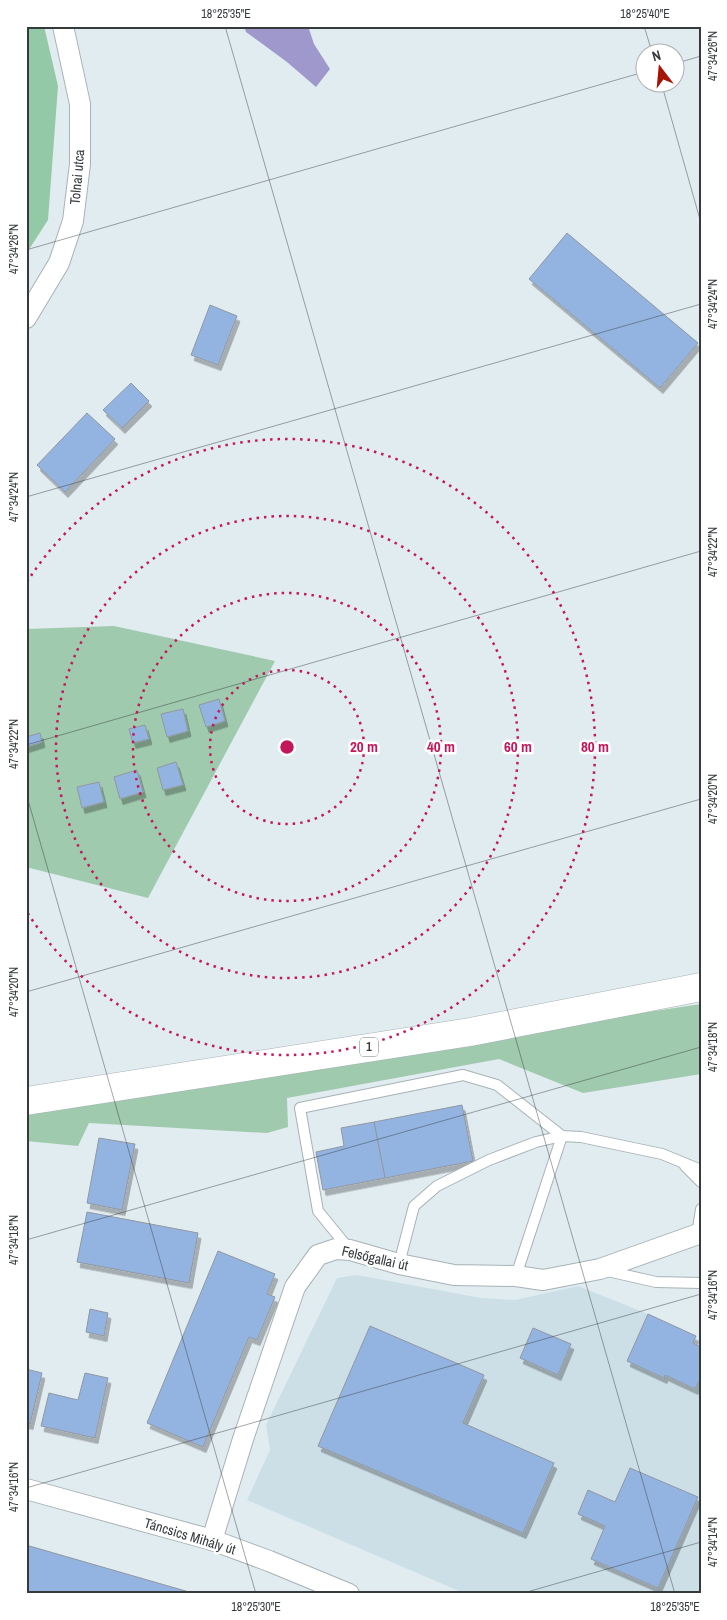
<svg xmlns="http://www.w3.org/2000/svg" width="727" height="1620" font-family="'Archivo Narrow',sans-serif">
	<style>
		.built { fill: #ccdfe7 }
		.green { fill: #9fcaae }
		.forest { fill: #93c9a7 }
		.water { fill: #9e98cc }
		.building { fill: #93b4e1; stroke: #9197a0; filter: url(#shadow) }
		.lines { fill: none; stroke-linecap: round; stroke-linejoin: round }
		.lane-casing { stroke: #a7b2b6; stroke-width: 12 }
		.street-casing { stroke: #a7b2b6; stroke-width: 22 }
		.primary-casing { stroke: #a7b2b6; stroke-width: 29 }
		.lane { stroke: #fff; stroke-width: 10 }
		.street { stroke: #fff; stroke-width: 20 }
		.primary { stroke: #fff; stroke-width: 28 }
		.ticks { fill: none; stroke: #353a3c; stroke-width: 1; stroke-opacity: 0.45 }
		.ring { fill: none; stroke: #c2185b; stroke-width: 2.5; stroke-dasharray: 2.5 5 }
		.labels { text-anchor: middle; stroke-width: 5; stroke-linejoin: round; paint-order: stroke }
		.shield { fill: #fff; stroke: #727576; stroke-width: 1 }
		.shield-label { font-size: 12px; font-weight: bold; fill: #353a3c }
		.street-label { font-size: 14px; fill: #353a3c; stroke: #fff }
		.centre { fill: #c2185b; stroke: #fff; stroke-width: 2.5 }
		.ring-label { font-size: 15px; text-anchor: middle; font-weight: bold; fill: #c2185b; stroke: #fff; stroke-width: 5; stroke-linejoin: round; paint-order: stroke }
		.neatline { fill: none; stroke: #353a3c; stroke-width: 2 }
		.ticks-label { font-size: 12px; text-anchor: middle; fill: #353a3c }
	</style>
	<defs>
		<filter id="shadow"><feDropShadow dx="3" dy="5.5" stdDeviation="0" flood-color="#0004"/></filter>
	</defs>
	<rect width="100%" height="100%" fill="#e1ecf1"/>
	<polygon class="built" points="357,1275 481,1298 515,1300 578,1286 648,1314 701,1347 701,1594 466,1594 247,1500 270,1450 266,1425 337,1278"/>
	<g class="green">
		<polygon points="114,626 275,661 148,898 26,867 26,629"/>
		<polygon points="701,1004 701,1074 583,1093 499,1059 287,1098 288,1127 267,1133 89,1123 78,1146 26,1141 26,1106"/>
	</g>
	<polygon class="forest" points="26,26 44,26 58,86 48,220 26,254"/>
	<polygon class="water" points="244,26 308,26 314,44 330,69 316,87 287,62 246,32"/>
	<g class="building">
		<polygon points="567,233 698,343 660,388 529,279"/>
		<polygon points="210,305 237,316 218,365 191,355"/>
		<polygon points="131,383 149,401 122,428 103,410"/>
		<polygon points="87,413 115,439 65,492 37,465"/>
		<polygon points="219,699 225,721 206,727 199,705"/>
		<polygon points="183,709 188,731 167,737 161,714"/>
		<polygon points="145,725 149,739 133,743 129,729"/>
		<polygon points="40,733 42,742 26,747 26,737"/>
		<polygon points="176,762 183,785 163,790 157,768"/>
		<polygon points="137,770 143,792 120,799 114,777"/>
		<polygon points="99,782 104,802 82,808 77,787"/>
		<polygon points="462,1105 473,1161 385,1178 374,1122"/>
		<polygon points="374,1122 385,1178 323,1190 316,1152 344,1146 341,1128"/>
		<polygon points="99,1138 135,1144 122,1210 87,1203"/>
		<polygon points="87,1212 198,1233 189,1283 77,1262"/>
		<polygon points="218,1251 275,1274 267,1294 275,1297 257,1340 249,1337 203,1447 147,1423"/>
		<polygon points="90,1309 108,1313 104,1336 86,1332"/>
		<polygon points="648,1314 696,1336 693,1343 701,1347 701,1377 695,1389 665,1375 664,1378 627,1361"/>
		<polygon points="370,1326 484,1375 463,1423 554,1463 523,1533 318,1446"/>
		<polygon points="533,1328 571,1344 558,1375 520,1358"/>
		<polygon points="26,1369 42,1373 30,1424 26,1423"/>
		<polygon points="85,1373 108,1378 95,1438 41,1426 49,1393 78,1400"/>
		<polygon points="630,1468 698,1497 658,1588 591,1559 605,1526 578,1514 588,1490 615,1502"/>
		<polygon points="26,1545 196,1594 26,1594"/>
	</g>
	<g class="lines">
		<defs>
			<g id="lane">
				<polyline points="685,1166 701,1182"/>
				<polyline points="697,1235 701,1209"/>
				<polyline points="349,1249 318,1211 300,1108 463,1075 497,1085 562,1136 516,1276"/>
				<polyline points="399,1264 414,1206 437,1186 489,1160 536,1142 562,1136 581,1137 662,1154 701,1170"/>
				<polyline points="603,1270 656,1282 701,1283"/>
			</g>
			<g id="street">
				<polyline points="26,318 59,263 73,221 80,164 80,104 63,26"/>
				<polyline points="26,1489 212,1540 269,1561 349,1594"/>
				<polyline points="212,1540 243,1439 295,1287 318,1255 336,1249 350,1250 399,1264 454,1275 516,1276 543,1280 600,1269 701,1233"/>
			</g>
			<polyline id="primary" points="26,1101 470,1032 701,987"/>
		</defs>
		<use href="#lane" class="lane-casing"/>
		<use href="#street" class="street-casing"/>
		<use href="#primary" class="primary-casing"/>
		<use href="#lane" class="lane"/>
		<use href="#street" class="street"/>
		<use href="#primary" class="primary"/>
	</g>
	<path class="ticks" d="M225,26L675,1594M644,26L652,52M674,64L701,56M661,82L701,223M26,250L644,72M26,497L701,304M26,745L701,551M26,793L256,1594M26,992L701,799M26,1240L701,1047M26,1488L701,1294M520,1594L701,1542"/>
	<g class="ring">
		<circle cx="287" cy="747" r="77"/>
		<circle cx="287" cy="747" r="154"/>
		<circle cx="287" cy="747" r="231"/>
		<path d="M27 582A308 308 0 1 1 27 912"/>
	</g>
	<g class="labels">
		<rect class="shield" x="360" y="1037.5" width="18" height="19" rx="4"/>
		<g class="shield-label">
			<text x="369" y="1051">1</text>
		</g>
		<g class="street-label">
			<text transform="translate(77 177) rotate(-85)" y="5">Tolnai utca</text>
			<text transform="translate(375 1258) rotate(13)" y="5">Felsőgallai út</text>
			<text transform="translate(190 1536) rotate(17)" y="5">Táncsics Mihály út</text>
		</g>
	</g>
	<circle cx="287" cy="747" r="8" class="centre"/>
	<g class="ring-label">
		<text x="364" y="752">20 m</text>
		<text x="441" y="752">40 m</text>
		<text x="518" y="752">60 m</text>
		<text x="595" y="752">80 m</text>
	</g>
	<rect width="727" height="1620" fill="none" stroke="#ffffff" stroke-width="55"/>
	<g transform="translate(660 68) rotate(344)"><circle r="24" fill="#ffffff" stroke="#aeb0b1"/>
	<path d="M0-4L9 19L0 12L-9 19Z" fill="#a61307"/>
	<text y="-8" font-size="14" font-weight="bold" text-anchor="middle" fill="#353a3c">N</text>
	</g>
	<rect x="28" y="28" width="672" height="1564" class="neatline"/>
	<g class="ticks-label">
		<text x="226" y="18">18°25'35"E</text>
		<text x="645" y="18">18°25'40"E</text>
		<text transform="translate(713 56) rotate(-90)" y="4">47°34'26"N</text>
		<text transform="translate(14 249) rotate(-90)" y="4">47°34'26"N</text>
		<text transform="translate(713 304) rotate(-90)" y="4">47°34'24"N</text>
		<text transform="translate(14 497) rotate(-90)" y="4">47°34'24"N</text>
		<text transform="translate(713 552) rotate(-90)" y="4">47°34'22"N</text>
		<text transform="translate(14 744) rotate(-90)" y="4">47°34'22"N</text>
		<text transform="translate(713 799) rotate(-90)" y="4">47°34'20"N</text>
		<text transform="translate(14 992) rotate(-90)" y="4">47°34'20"N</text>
		<text transform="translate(713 1047) rotate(-90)" y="4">47°34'18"N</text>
		<text transform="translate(14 1240) rotate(-90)" y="4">47°34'18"N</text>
		<text transform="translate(713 1295) rotate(-90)" y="4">47°34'16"N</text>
		<text transform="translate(14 1487) rotate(-90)" y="4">47°34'16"N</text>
		<text transform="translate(713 1542) rotate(-90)" y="4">47°34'14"N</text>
		<text x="256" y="1611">18°25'30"E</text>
		<text x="675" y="1611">18°25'35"E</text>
	</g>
</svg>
